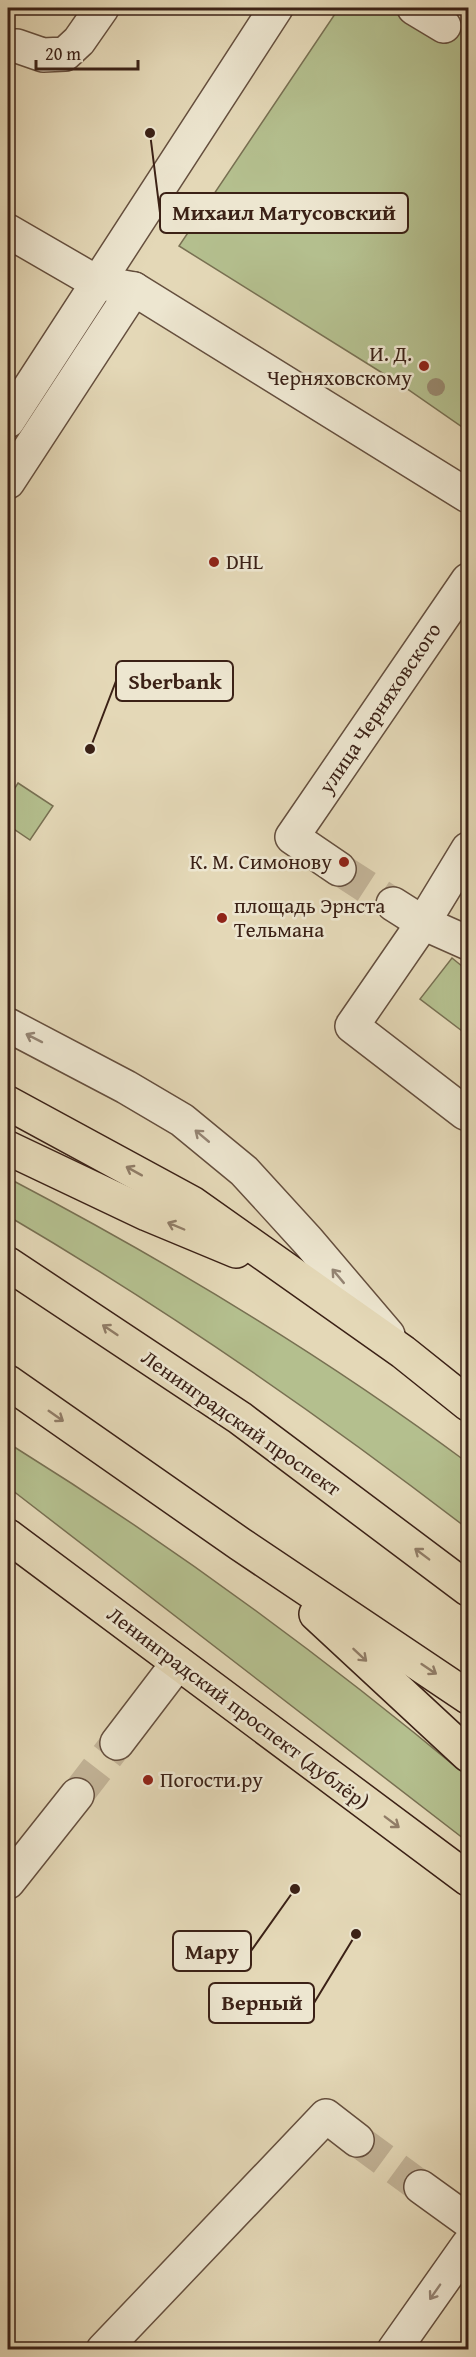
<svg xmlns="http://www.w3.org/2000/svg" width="476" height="2357" font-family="'Gentium Book Plus',serif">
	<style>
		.green { fill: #b4bf8e; stroke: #787052; stroke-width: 1.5 }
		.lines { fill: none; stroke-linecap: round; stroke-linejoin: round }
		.minor-tunnel { stroke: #c2b397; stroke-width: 33; stroke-dasharray: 33 16; stroke-linecap: butt }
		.minor-casing { stroke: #654f3e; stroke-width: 36 }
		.major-casing { stroke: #3b2116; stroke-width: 36 }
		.minor { stroke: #ede6d0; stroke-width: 33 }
		.major { stroke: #e4d8b7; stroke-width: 33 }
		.tree { fill: #98896f }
		.oneway { stroke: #948473 }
		.oneway2 { stroke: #907c66 }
		.poi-dot { fill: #8f2418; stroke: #ede6d0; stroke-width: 2 }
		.labels { text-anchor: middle; stroke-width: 5; stroke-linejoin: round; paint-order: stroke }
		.poi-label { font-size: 21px; fill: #3b2116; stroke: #ede6d0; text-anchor: start }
		.street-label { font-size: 21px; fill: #3b2116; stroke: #ede6d0 }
		.leader { fill: none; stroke: #3b2116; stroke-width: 2 }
		.callout-dot { fill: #3b2116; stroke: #ede6d0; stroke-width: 2 }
		.callout { fill: #ede6d0; stroke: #3b2116; stroke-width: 2 }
		.callout-label { font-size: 22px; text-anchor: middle; font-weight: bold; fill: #3b2116 }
	</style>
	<rect width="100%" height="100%" fill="#e4d8b7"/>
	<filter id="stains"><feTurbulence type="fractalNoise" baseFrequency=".00333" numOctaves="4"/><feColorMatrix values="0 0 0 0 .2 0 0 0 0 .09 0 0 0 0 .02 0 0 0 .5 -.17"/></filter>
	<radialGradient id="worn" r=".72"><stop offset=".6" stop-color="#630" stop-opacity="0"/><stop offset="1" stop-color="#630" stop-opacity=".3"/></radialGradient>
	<g class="green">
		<polygon points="339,8 397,8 449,42 468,12 468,431 400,384 179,246"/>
		<polygon points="18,783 53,806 30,840 8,825 8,799"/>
		<polygon points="452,958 468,971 468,1031 466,1034 420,999"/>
		<path d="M8,1178C168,1262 323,1355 468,1463V1529C321,1416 168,1310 8,1216Z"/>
		<path d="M8,1443C169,1543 323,1656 468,1777V1842L8,1487Z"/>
	</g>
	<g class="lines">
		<g class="minor-tunnel">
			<polyline points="339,869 393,904"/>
			<polyline points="77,1795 117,1743"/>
			<polyline points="357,2140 421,2187"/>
		</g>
		<defs>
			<g id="minor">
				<polyline points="414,8 444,26"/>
				<polyline points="8,46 17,46 43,55 65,54 79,41 102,8"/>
				<polyline points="8,231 96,282 134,289 468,496"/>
				<polyline points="8,421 276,8"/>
				<polyline points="8,482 134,289"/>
				<polyline points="468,849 423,923 352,1026 465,1113 468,1108"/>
				<polyline points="339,869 292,837 468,580"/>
				<polyline points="393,904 423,923 468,943"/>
				<polyline points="8,1025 126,1087 182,1120 244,1171 308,1241 388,1335"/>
				<polyline points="117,1743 178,1663"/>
				<polyline points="8,1882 77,1795"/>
				<polyline points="421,2187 468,2221"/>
				<polyline points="103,2350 326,2116 357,2140"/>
				<polyline points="394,2350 468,2245"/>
			</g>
			<g id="major">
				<polyline points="8,1103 192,1203 403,1352 468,1404"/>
				<polyline points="8,1148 147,1214 236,1251"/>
				<polyline points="8,1264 240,1418 468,1589"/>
				<polyline points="8,1382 240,1544 468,1697"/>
				<polyline points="8,1536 468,1879"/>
				<polyline points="316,1614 468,1755"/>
			</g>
		</defs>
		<use href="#minor" class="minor-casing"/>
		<use href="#major" class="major-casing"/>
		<use href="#minor" class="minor"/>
		<use href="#major" class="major"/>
	</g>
	<circle class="tree" cx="436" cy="387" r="9"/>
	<defs><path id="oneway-shaft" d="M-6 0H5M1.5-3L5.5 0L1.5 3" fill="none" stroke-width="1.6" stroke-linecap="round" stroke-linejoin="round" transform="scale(1.5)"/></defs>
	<g class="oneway">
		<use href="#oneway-shaft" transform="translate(34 1038) rotate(-153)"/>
		<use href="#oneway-shaft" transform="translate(202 1136) rotate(-140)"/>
		<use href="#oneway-shaft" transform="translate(338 1276) rotate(-130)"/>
		<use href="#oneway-shaft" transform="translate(435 2292) rotate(125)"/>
	</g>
	<g class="oneway2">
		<use href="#oneway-shaft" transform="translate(134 1171) rotate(-151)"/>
		<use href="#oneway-shaft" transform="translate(176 1226) rotate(-157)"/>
		<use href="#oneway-shaft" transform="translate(110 1330) rotate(-146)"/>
		<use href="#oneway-shaft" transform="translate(56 1416) rotate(35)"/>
		<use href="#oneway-shaft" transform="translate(422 1554) rotate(-143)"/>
		<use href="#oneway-shaft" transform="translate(360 1655) rotate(43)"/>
		<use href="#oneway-shaft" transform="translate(429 1669) rotate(34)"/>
		<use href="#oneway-shaft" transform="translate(392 1822) rotate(37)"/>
	</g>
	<g class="poi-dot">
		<circle cx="424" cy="366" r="6"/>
		<circle cx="214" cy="562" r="6"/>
		<circle cx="344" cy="862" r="6"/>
		<circle cx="222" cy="918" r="6"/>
		<circle cx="148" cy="1780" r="6"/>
	</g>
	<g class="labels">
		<g class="poi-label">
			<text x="412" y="361" text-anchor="end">И. Д.<tspan x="412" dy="24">Черняховскому</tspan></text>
			<text x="226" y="569">DHL</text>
			<text x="332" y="869" text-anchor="end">К. М. Симонову</text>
			<text x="234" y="913">площадь Эрнста<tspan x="234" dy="24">Тельмана</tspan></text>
			<text x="160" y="1787">Погости.ру</text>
		</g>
		<g class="street-label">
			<text transform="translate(380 708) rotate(-56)" y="7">улица Черняховского</text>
			<text transform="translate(241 1423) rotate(35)" y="7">Ленинградский проспект</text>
			<text transform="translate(238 1708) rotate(37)" y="7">Ленинградский проспект (дублёр)</text>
		</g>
	</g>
	<path class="leader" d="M150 133L160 213M90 749L116 681M295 1889L251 1951M356 1934L314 2003"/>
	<g class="callout-dot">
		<circle cx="150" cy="133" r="6"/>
		<circle cx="90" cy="749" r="6"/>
		<circle cx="295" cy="1889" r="6"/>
		<circle cx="356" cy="1934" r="6"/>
	</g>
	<g class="callout">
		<rect x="160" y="193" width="248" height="40" rx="6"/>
		<rect x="116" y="661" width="117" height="40" rx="6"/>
		<rect x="173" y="1931" width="78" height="40" rx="6"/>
		<rect x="209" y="1983" width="105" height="40" rx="6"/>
	</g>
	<g class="callout-label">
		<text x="284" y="220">Михаил Матусовский</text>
		<text x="175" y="689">Sberbank</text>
		<text x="212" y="1959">Мару</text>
		<text x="262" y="2010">Верный</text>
	</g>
	<rect width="476" height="2357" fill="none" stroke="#e4d8b7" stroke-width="30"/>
	<rect x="9" y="9" width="458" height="2339" fill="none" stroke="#3b2116" stroke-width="3"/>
	<rect x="15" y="15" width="446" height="2327" fill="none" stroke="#3b2116" stroke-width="1.5"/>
	<path d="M36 60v9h102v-9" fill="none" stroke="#3b2116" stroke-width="3"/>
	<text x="45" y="60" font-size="18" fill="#3b2116" stroke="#ede6d0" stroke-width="4.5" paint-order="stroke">20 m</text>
	<rect width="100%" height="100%" filter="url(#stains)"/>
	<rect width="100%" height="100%" fill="url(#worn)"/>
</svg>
